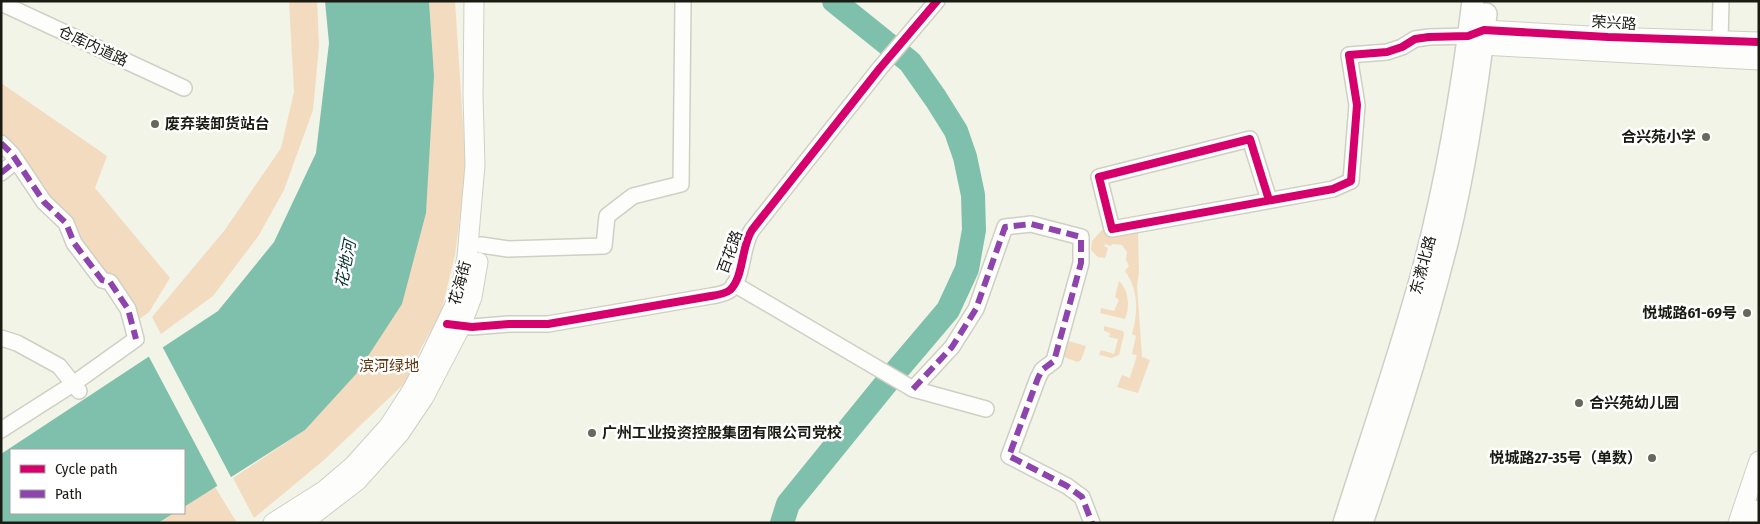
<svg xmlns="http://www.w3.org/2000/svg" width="1760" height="524" font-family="'Fira Sans Condensed','Noto Sans SC',sans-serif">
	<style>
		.green { fill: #f3dbc0 }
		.water { fill: #7ec0ab }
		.pier { fill: #f1f4e7 }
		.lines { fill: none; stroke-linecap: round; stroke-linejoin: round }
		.river { stroke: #7ec0ab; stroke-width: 24 }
		.minor-casing { stroke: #ced0c5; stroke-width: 18 }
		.tertiary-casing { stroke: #ced0c5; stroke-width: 21 }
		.secondary-casing { stroke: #ced0c5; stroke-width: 24 }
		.minor { stroke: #fdfdfb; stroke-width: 15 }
		.tertiary { stroke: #fdfdfb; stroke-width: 19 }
		.secondary { stroke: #fdfdfb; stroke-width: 21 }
		.quiet { stroke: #8e44ad; stroke-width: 6; stroke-dasharray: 12 6; stroke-linecap: butt }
		.cycleway-casing { stroke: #fff; stroke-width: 11 }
		.cycleway { stroke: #d6006c; stroke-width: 8 }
		.poi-dot { fill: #65685d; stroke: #fff; stroke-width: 2 }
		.labels { text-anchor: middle; stroke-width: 5; stroke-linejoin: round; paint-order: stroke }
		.street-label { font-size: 15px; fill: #1a1c13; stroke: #fff }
		.poi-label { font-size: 15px; font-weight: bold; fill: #1a1c13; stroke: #fff; text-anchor: start }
		.park-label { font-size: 15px; fill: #5e3610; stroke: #fff }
		.water-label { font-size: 16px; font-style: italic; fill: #073329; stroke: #fff }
	</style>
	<rect width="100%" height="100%" fill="#f1f4e7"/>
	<g class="green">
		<polygon points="289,1 317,1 319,46 313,110 284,190 259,235 213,296 161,334 152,317 224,231 281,148 294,92"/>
		<polygon points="429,1 455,1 466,171 455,255 441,313 421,348 408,380 324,460 254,518 233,478 305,430 434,75"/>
		<polygon points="1,83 107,156 95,188 170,278 149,312 137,321 1,135"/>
		<path d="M1135,229L1138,230L1139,272L1137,286L1142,357L1150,360L1138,393L1117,387L1122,375L1130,378L1137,355L1132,354L1136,336L1132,334C1138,313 1139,290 1125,271L1129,266L1126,260L1127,252L1122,245L1113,244L1110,246L1105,244L1104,246L1108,248L1105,258L1098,257L1091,250L1092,241L1102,230Z"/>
		<path d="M1119,281C1129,290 1130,308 1125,319L1100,313L1101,308L1114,311L1119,300L1115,297Z"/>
		<polygon points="1104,326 1123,331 1124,334 1119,355 1112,358 1099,355 1101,350 1114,354 1118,339 1109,337 1110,333 1104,331"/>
		<polygon points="1065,340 1086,346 1081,360 1078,362 1066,358 1063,355"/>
		<polygon points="215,487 237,523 158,523 174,513 184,513 184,507"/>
	</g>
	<polygon class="water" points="325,1 429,1 434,75 426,213 402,304 357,373 305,430 184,507 184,450 11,450 11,513 174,513 158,523 1,523 1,454 218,311 274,242 316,153 329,43"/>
	<polygon class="pier" points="162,346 232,479 218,487 148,355"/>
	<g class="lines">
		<polyline class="river" points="782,523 788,504 892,376 948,310 967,269 974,230 973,195 965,157 956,131 936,99 910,62 834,1"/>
		<defs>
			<g id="minor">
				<polyline points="1,3 184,88"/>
				<polyline points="1720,41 1721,1"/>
				<polyline points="1,143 12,154 44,202 66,223 74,243 102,280 110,282 128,309 136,339 73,384 1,430"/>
				<polyline points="1,173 16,161"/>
				<polyline points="1269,200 1250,139 1099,177 1112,229 1333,189 1351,181 1357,105 1349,55 1387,52 1402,47 1415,39 1429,37 1468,36"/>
				<polyline points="481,245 508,249 604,246 607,216 633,196 681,184 683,1"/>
				<polyline points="734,284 913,389 986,409"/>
				<path d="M451,324L472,327L509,324H548L711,296C717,295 725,294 730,290C744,277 741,246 752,230L880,68L937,1"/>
				<polyline points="1,338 17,343 59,366 79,391"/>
				<polyline points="913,389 952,347 976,309 1005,227 1031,224 1081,237 1081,263 1054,361 1042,370 1038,378 1009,456 1067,486 1082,497 1092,523"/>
			</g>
			<g id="tertiary">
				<polyline points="1470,35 1484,30 1608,37 1759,42"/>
				<polyline points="1469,37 1482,45 1759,60"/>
				<polyline points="273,523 325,490 353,466 389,426 411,392 429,359 454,307 463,279 467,257 475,165 473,96 474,1"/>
				<polyline points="302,523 357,481 399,434 424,397 461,326 472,297 478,262"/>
				<polyline points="1738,523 1759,461"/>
				<polyline points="1754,523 1759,510"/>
			</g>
			<g id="secondary">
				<path d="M1344,523C1371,437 1401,352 1424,266C1447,179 1462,90 1473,1"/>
				<path d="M1362,523C1394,429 1424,335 1448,239C1466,165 1477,89 1486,14"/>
			</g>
		</defs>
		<use href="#minor" class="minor-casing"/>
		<use href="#tertiary" class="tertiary-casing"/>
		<use href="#secondary" class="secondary-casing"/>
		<use href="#minor" class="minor"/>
		<use href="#tertiary" class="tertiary"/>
		<use href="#secondary" class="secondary"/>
		<g class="quiet">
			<polyline points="1,143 12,154 44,202 66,223 74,243 102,280 110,282 128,309 136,339"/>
			<polyline points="1,173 16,161"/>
			<polyline points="913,389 952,347 976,309 1005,227 1031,224 1081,237 1081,263 1054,361 1042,370 1038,378 1009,456 1067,486 1082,497 1092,523"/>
		</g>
		<defs>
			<g id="cycleway">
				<polyline points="1269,200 1250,139 1099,177 1112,229 1333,189 1351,181 1357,105 1349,55 1387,52 1402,47 1415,39 1429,37 1468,36 1484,30 1608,37 1759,42"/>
				<path d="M447,324L472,327L509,324H548L711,296C717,295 725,294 730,290C744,277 741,246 752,230L880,68L937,1"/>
			</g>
		</defs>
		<use href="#cycleway" class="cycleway-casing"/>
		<use href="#cycleway" class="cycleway"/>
	</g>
	<g class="poi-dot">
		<circle cx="155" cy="124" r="5"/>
		<circle cx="1706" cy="137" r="5"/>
		<circle cx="1747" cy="313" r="5"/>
		<circle cx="1579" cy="403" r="5"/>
		<circle cx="592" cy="433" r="5"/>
		<circle cx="1652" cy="458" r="5"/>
	</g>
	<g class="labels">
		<g class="street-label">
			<text transform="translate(1614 23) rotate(3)" y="5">荣兴路</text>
			<text transform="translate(93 46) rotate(25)" y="5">仓库内道路</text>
			<text transform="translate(730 252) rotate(-70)" y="5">百花路</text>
			<text transform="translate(1423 265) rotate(-75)" y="5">东漖北路</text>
			<text transform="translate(460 283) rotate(-75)" y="5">花海街</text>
		</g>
		<g class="poi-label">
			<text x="165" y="129">废弃装卸货站台</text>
			<text x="1696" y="142" text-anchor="end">合兴苑小学</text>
			<text x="1737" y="318" text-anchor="end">悦城路61-69号</text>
			<text x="1589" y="408">合兴苑幼儿园</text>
			<text x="602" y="438">广州工业投资控股集团有限公司党校</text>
			<text x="1642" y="463" text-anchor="end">悦城路27-35号（单数）</text>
		</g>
		<g class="park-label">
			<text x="389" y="371">滨河绿地</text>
		</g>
		<g class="water-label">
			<text transform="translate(345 264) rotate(-79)" y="6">花地河</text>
		</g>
	</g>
	<rect width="1760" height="524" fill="none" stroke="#1a1c13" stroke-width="5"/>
	<rect x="10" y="449" width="175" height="65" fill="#ffffff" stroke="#a3a4a1"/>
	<rect x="20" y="465" width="25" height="8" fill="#d6006c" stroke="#a3a4a1"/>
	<text x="55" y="474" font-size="15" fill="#1a1c13">Cycle path</text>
	<rect x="20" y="490" width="25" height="8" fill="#8e44ad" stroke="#a3a4a1"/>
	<text x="55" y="499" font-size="15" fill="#1a1c13">Path</text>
</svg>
